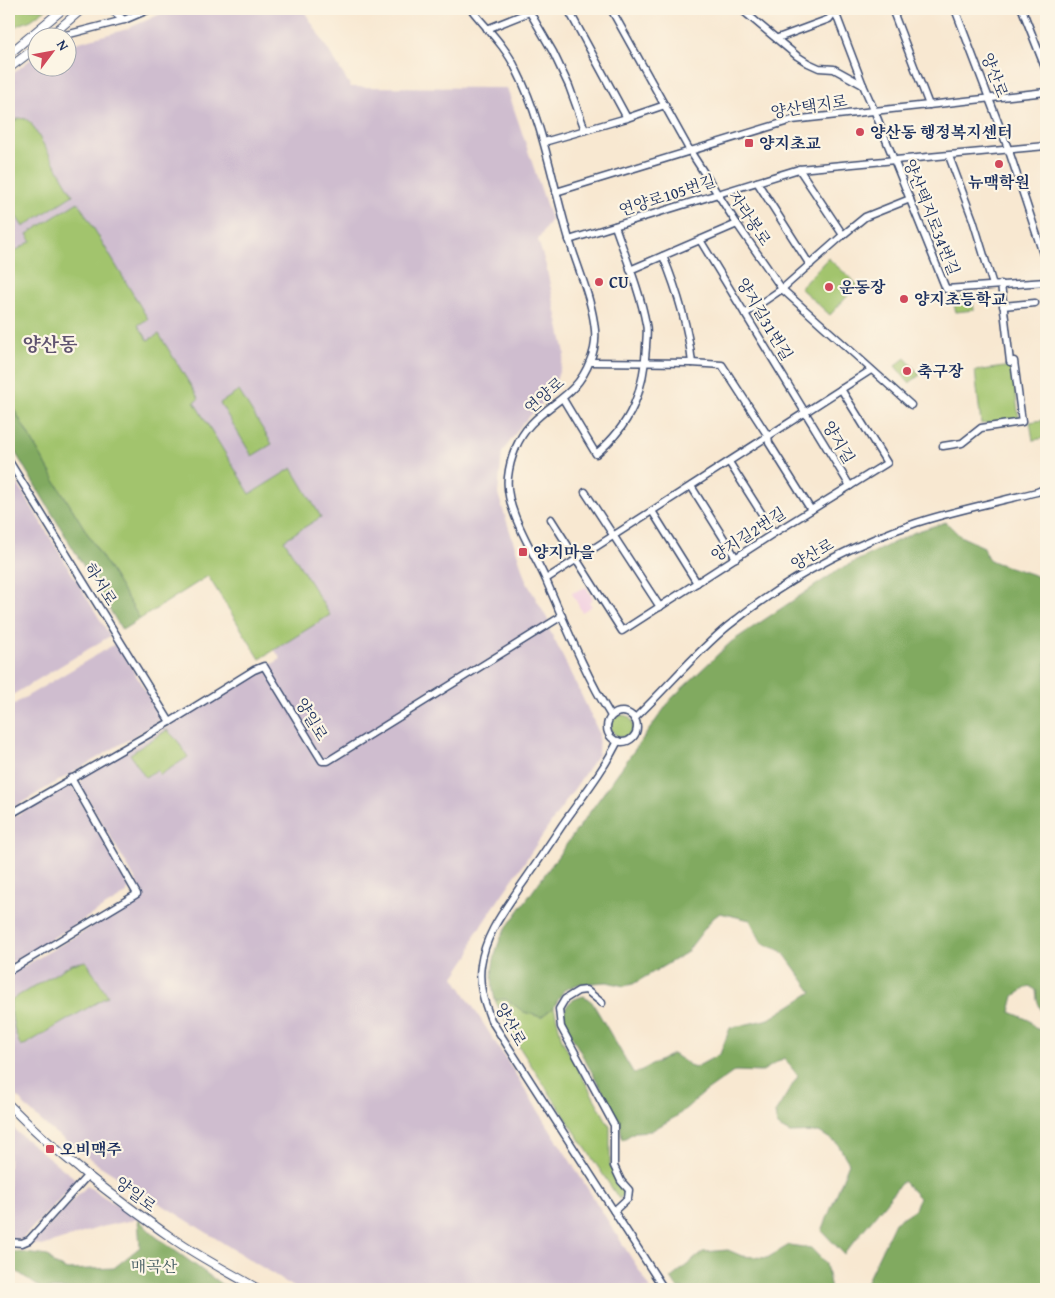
<svg xmlns="http://www.w3.org/2000/svg" width="1055" height="1298" font-family="'Gentium Book Plus','Noto Serif KR',serif">
	<style>
		.built { fill: #f2cfe1 }
		.industrial { fill: #cfbdcf }
		.green { fill: #a2c46d; stroke: #5e7a66 }
		.forest { fill: #81aa60; stroke: #4e6c5f }
		.lines { fill: none; stroke-linecap: round; stroke-linejoin: round }
		.minor-casing { stroke: #3c4b6f; stroke-width: 9 }
		.major-casing { stroke: #3c4b6f; stroke-width: 10 }
		.minor { stroke: #fff; stroke-width: 6 }
		.major { stroke: #fff; stroke-width: 8 }
		.poi-dot { fill: #d1495b; stroke: #fcf5e5; stroke-width: 2 }
		.labels { text-anchor: middle; stroke-width: 4.5; stroke-linejoin: round; paint-order: stroke }
		.street-label { font-size: 16px; fill: #1b2f5e; stroke: #fcf5e5 }
		.poi-label { font-size: 16px; font-weight: bold; fill: #1b2f5e; stroke: #fcf5e5; text-anchor: start }
		.park-label { font-size: 16px; fill: #445c62; stroke: #fcf5e5 }
		.quarter-label { font-size: 19px; font-weight: bold; fill: #5f536f; stroke: #fcf5e5 }
	</style>
	<rect width="100%" height="100%" fill="#fcf5e5"/>
	<filter id="ink" filterUnits="userSpaceOnUse"><feTurbulence type="fractalNoise" baseFrequency=".02" numOctaves="2"/><feDisplacementMap in="SourceGraphic" scale="10" xChannelSelector="R" yChannelSelector="G"/><feConvolveMatrix kernelMatrix="1 2 1 2 8 2 1 2 1" color-interpolation-filters="sRGB"/></filter>
	<filter id="wash" filterUnits="userSpaceOnUse"><feTurbulence type="fractalNoise" baseFrequency=".0096" numOctaves="4" result="noise"/><feDisplacementMap in="SourceGraphic" scale="20" xChannelSelector="R" yChannelSelector="G"/><feGaussianBlur stdDeviation="1.12" result="paint"/><feColorMatrix in="noise" values="0 0 0 0 0 0 0 0 0 0 0 0 0 0 0 0 0 1.4 0 .05"/><feComposite in="paint" operator="in"/></filter>
	<g filter="url(#wash)">
		<rect width="100%" height="100%" fill="#f8e8d1"/>
		<polygon class="built" points="586,587 593,599 589,602 592,606 582,612 572,593"/>
		<g class="industrial">
			<polygon points="172,9 303,9 351,87 507,88 551,219 538,240 546,266 565,353 552,393 522,424 502,453 498,494 526,581 548,620 549,629 579,690 599,733 598,754 474,936 470,953 454,977 651,1289 297,1289 97,1164 50,1129 28,1109 9,1087 9,975 145,896 80,785 83,776 188,715 281,659 274,649 260,659 208,576 122,630 9,442 9,77 37,54 38,68 68,68 68,45 124,30"/>
			<polygon points="9,470 110,636 9,697"/>
			<polygon points="115,644 119,647 159,714 158,722 9,810 9,707"/>
			<polygon points="66,786 73,787 129,887 126,894 9,964 9,820"/>
			<polygon points="9,1123 18,1133 77,1180 21,1240 9,1239"/>
			<polygon points="87,1186 138,1219 101,1227 42,1246 31,1244"/>
		</g>
		<g class="green">
			<polygon points="9,9 46,9 31,20 9,29"/>
			<polygon points="19,118 26,119 31,123 73,195 23,227 9,205 9,125"/>
			<polygon points="78,202 148,319 138,325 148,340 159,334 199,399 194,402 250,494 292,468 321,517 284,540 330,615 260,659 208,576 140,619 57,484 9,401 9,255 31,241 27,234"/>
			<polygon points="828,258 858,285 830,315 800,288"/>
			<path d="M972,294L974,310L956,312L954,305C960,296 962,295 972,294Z"/>
			<polygon points="905,358 920,375 909,383 895,366"/>
			<polygon points="1012,366 1019,419 981,424 975,371"/>
			<polygon points="239,391 272,444 252,456 220,403"/>
			<polygon points="1042,420 1045,438 1033,440 1030,422"/>
			<circle cx="622" cy="726" r="11"/>
			<polygon points="167,730 177,740 188,757 160,775 157,770 145,777 130,754"/>
			<path d="M86,961L108,996L21,1047C14,1032 11,1017 11,1000L72,964Z"/>
			<polygon points="506,999 524,1012 541,1017 554,1007 562,1040 610,1127 610,1165 617,1180 626,1192 619,1199 518,1045 495,1000"/>
		</g>
		<g class="forest">
			<polygon points="9,401 57,484 140,619 122,630 9,442"/>
			<path d="M946,522L960,536L984,547C985,550 986,556 988,558C991,564 1034,572 1046,581V935C1044,959 1046,983 1046,1007L1042,1012L1037,1000L1036,990L1029,986L1014,996L1010,1012L1029,1020L1035,1028L1043,1031L1044,1020L1046,1019V1139L1043,1151L1046,1170V1289H863L895,1222L915,1209L919,1198L903,1181L844,1254L822,1231L849,1163L837,1143L819,1132L790,1133L777,1126L775,1113L798,1076L784,1058L761,1072L735,1071L704,1093L677,1116L651,1131L635,1132L622,1140L620,1122L567,1028L563,1013C568,1002 572,999 584,996L592,1002L634,1074L673,1054L694,1068L720,1054L730,1028L769,1019L812,992L782,951L762,943L750,920L720,913L712,919L686,953L633,984L624,986L607,982L579,984L564,990L554,1007L541,1017L524,1012L506,999L495,1000C489,976 493,953 504,931L672,698L731,642L840,569L915,532Z"/>
			<polygon points="138,1219 155,1236 228,1289 42,1289 9,1266 9,1251 48,1256 54,1264 67,1270 114,1268 140,1247"/>
			<polygon points="789,1245 811,1248 826,1264 831,1289 678,1289 671,1278 703,1252 728,1250 742,1256 767,1258"/>
		</g>
	</g>
	<g filter="url(#ink)">
		<g class="lines">
			<defs>
				<g id="minor">
					<polyline points="111,9 124,20"/>
					<path d="M471,9C486,28 506,47 516,69C543,122 552,182 569,239C578,269 592,299 595,330C596,341 594,352 590,361C577,395 554,400 531,424C518,438 510,458 508,477C504,509 534,552 546,580C566,626 585,674 611,716"/>
					<polyline points="528,9 553,52 569,86 585,130"/>
					<polyline points="568,9 627,118"/>
					<polyline points="611,9 690,151 737,224 782,289 911,405"/>
					<polyline points="741,9 797,56 808,63 819,68 834,69 863,85"/>
					<polyline points="834,9 863,85 874,110 946,289 1046,282"/>
					<polyline points="892,9 929,105"/>
					<polyline points="955,9 1009,151 1046,263"/>
					<polyline points="1022,9 1046,70"/>
					<polyline points="487,29 537,9"/>
					<polyline points="54,38 124,20 150,9"/>
					<polyline points="778,38 829,19 835,11 840,9"/>
					<polyline points="544,142 627,118 665,105"/>
					<polyline points="949,156 973,220 993,285"/>
					<polyline points="799,169 843,235"/>
					<polyline points="757,182 810,265"/>
					<polyline points="556,192 792,120 1046,92"/>
					<polyline points="569,240 799,169 1046,146"/>
					<polyline points="700,240 850,486"/>
					<path d="M663,256C677,290 688,326 692,363"/>
					<polyline points="630,270 737,224"/>
					<polyline points="1003,306 1035,303"/>
					<polyline points="745,314 782,289 843,235 865,217 910,199"/>
					<polyline points="590,362 692,363 722,365 768,436 769,443 811,510"/>
					<path d="M563,399L596,454C631,425 644,391 646,347C646,340 648,331 646,324C640,291 626,258 615,226"/>
					<polyline points="943,446 962,443 981,428 1022,422 1014,361 1010,362 1001,284"/>
					<polyline points="9,461 170,722"/>
					<polyline points="729,462 774,533"/>
					<polyline points="691,486 736,558"/>
					<polyline points="585,492 660,607"/>
					<polyline points="652,511 697,583"/>
					<polyline points="551,519 622,631 774,533 887,463 841,389"/>
					<polyline points="546,579 871,370"/>
					<circle cx="622" cy="727" r="15"/>
					<path d="M634,719C666,689 694,654 728,626C785,580 848,546 916,523C956,510 997,502 1037,492L1046,488"/>
					<path d="M618,741C603,771 582,797 563,824C549,845 535,866 520,887C504,911 485,935 481,965C478,984 484,1002 491,1020L664,1289"/>
					<polyline points="9,815 170,722 254,670 264,666 322,761 328,761 562,616"/>
					<polyline points="9,971 137,894 71,778"/>
					<polyline points="602,1003 586,990 578,991 565,999 559,1009 561,1027 614,1125 614,1166 621,1181 629,1190 628,1198 614,1211"/>
					<polyline points="9,1242 22,1243 29,1240 88,1175"/>
				</g>
				<g id="major">
					<polyline points="48,38 82,9"/>
					<polyline points="9,54 63,9"/>
					<polyline points="9,68 38,46"/>
					<path d="M9,1105C58,1155 115,1198 172,1238C199,1257 229,1272 258,1289"/>
				</g>
			</defs>
			<use href="#minor" class="minor-casing"/>
			<use href="#major" class="major-casing"/>
			<use href="#minor" class="minor"/>
			<use href="#major" class="major"/>
		</g>
	</g>
	<g class="poi-dot">
		<circle cx="860" cy="132" r="5"/>
		<rect x="744" y="138" width="10" height="10" rx="2.5"/>
		<circle cx="999" cy="164" r="5"/>
		<circle cx="599" cy="282" r="5"/>
		<circle cx="829" cy="287" r="5"/>
		<circle cx="904" cy="299" r="5"/>
		<circle cx="907" cy="371" r="5"/>
		<rect x="518" y="547" width="10" height="10" rx="2.5"/>
		<rect x="45" y="1144" width="10" height="10" rx="2.5"/>
	</g>
	<g class="labels">
		<g class="street-label">
			<text transform="translate(995 75) rotate(69)" y="6">양산로</text>
			<text transform="translate(809 106) rotate(-9)" y="6">양산택지로</text>
			<text transform="translate(667 195) rotate(-18)" y="6">연양로105번길</text>
			<text transform="translate(932 217) rotate(68)" y="6">양산택지로34번길</text>
			<text transform="translate(750 218) rotate(56)" y="6">자라봉로</text>
			<text transform="translate(765 319) rotate(59)" y="6">양지길31번길</text>
			<text transform="translate(544 395) rotate(-41)" y="6">연양로</text>
			<text transform="translate(839 442) rotate(59)" y="6">양지길</text>
			<text transform="translate(748 534) rotate(-33)" y="6">양지길2번길</text>
			<text transform="translate(812 554) rotate(-30)" y="6">양산로</text>
			<text transform="translate(101 584) rotate(58)" y="6">하서로</text>
			<text transform="translate(312 719) rotate(59)" y="6">양일로</text>
			<text transform="translate(511 1024) rotate(61)" y="6">양산로</text>
			<text transform="translate(136 1194) rotate(37)" y="6">양일로</text>
		</g>
		<g class="poi-label">
			<text x="870" y="138">양산동 행정복지센터</text>
			<text x="759" y="149">양지초교</text>
			<text x="999" y="188" text-anchor="middle">뉴맥학원</text>
			<text x="609" y="288">CU</text>
			<text x="839" y="293">운동장</text>
			<text x="914" y="305">양지초등학교</text>
			<text x="917" y="377">축구장</text>
			<text x="533" y="558">양지마을</text>
			<text x="60" y="1155">오비맥주</text>
		</g>
		<g class="park-label">
			<text x="154" y="1272">매곡산</text>
		</g>
		<g class="quarter-label">
			<text x="50" y="351">양산동</text>
		</g>
	</g>
	<rect width="1055" height="1298" fill="none" stroke="#fcf5e5" stroke-width="30"/>
	<g transform="translate(52 52) rotate(58)"><circle r="24" fill="#fcf5e5" stroke="#a2a6af"/>
	<path d="M0-4L9 19L0 12L-9 19Z" fill="#d1495b"/>
	<text y="-8" font-size="14" font-weight="bold" text-anchor="middle" fill="#1b2f5e">N</text>
	</g>
</svg>
